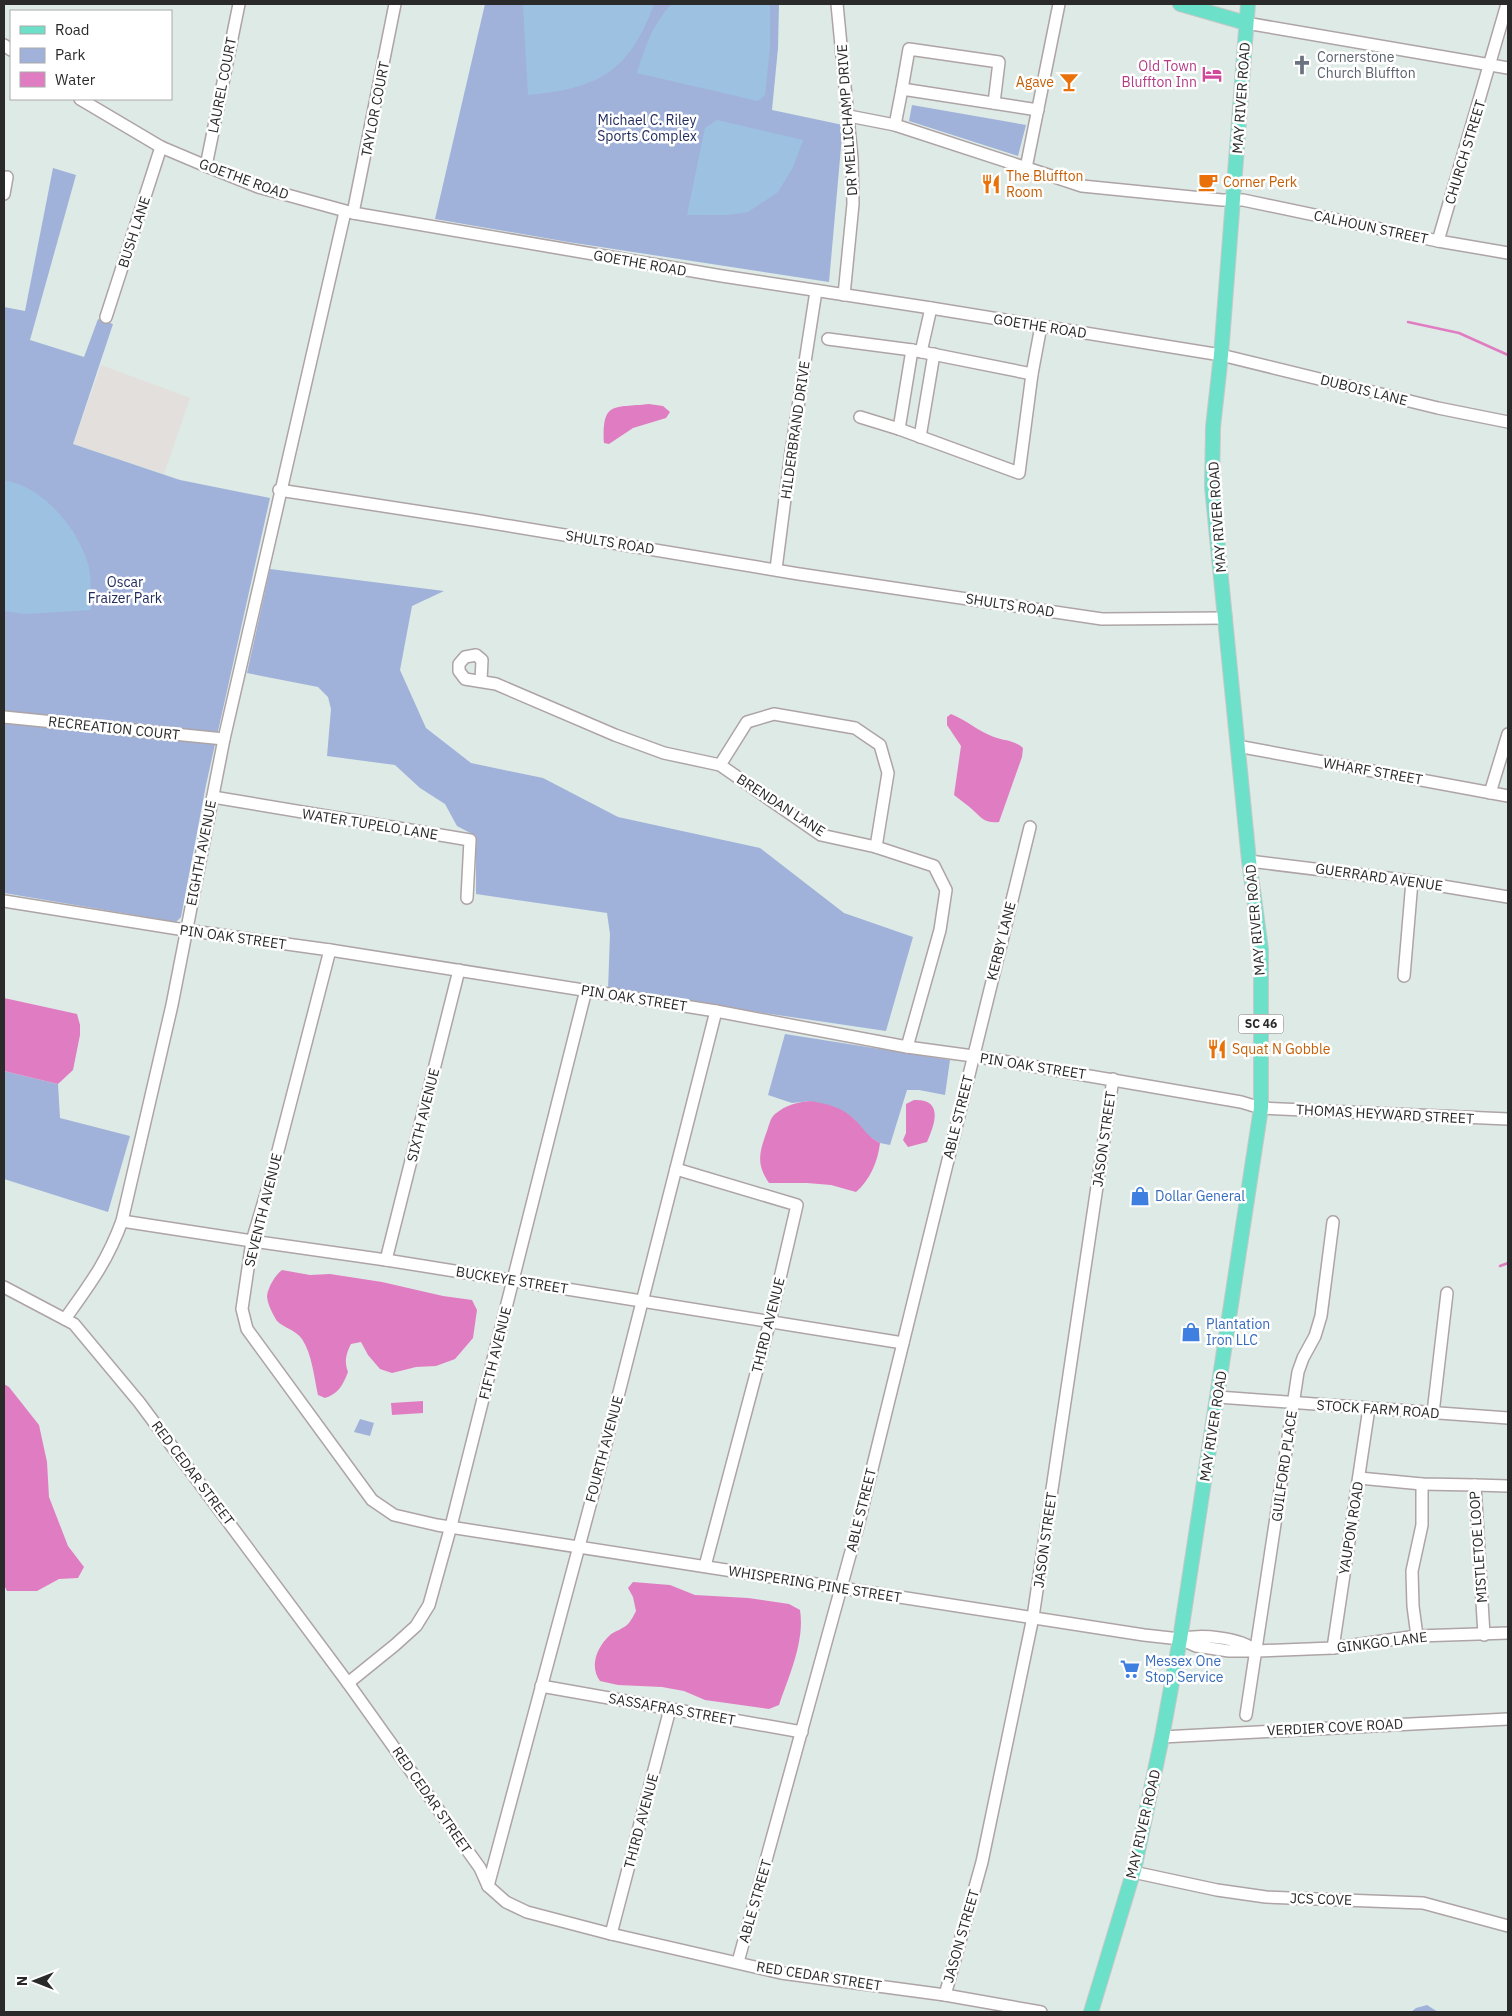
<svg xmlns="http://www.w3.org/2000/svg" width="1512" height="2016" font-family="'IBM Plex Sans',sans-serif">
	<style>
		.industrial { fill: #e3dfdd }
		.green { fill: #a0b2da }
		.pitch { fill: #9dc2e1 }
		.water { fill: #e07dc2 }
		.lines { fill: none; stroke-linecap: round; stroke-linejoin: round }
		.stream { stroke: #e07dc2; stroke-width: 2.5 }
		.minor-casing { stroke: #aea4a5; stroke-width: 14 }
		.major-casing { stroke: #c8c8c8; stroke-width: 16 }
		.minor { stroke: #fff; stroke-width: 11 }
		.major { stroke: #6de0c9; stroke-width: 14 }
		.labels { text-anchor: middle; stroke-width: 5; stroke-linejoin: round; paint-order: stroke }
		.shield { fill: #fff; stroke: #6a6a6a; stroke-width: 1 }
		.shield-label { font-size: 12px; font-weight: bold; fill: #2a2a2a }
		.worship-label { font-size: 14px; fill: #5b616d; stroke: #fff; text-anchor: start }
		.hotel-label { font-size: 14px; fill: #b23c85; stroke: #fff; text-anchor: end }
		.food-label { font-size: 14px; fill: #c56008; stroke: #fff; text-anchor: start }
		.street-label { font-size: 14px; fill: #2a2a2a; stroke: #fff }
		.park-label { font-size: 14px; fill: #222d5e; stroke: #fff }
		.shop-label { font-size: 14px; fill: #366cbe; stroke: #fff; text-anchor: start }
	</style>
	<rect width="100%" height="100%" fill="#deeae5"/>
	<polygon class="industrial" points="101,365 190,398 164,474 73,444"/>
	<g class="green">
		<polygon points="485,4 779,4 778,48 772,110 843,125 829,282 568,242 435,219"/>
		<polygon points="912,105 1026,125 1018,156 909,121"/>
		<polygon points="53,168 76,175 30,340 84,357 98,319 113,324 73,444 180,480 270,498 206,785 181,917 176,922 4,893 4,307 25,311"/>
		<polygon points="270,569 444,591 412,606 400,670 426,728 471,763 543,778 618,817 760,848 844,913 913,937 886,1031 608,990 610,934 607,913 476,894 476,836 457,826 445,804 420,788 395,765 327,756 331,709 328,697 318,687 247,673"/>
		<polygon points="785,1034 950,1060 945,1095 919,1090 907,1090 890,1145 880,1143 868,1136 854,1119 811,1101 792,1103 768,1095"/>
		<polygon points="4,1071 58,1084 60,1118 130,1136 108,1212 4,1179"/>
		<polygon points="360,1419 374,1423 370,1436 354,1432"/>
		<polygon points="1427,2005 1438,2012 1411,2012 1416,2008"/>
	</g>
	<g class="pitch">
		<path d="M523,4H654C629,72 599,88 528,95Z"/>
		<path d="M672,4H770V46L765,95L758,101L637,73C645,47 653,23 672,4Z"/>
		<polygon points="717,120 803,140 793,167 778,192 748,212 728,215 687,215 705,128"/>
		<path d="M4,480C43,487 77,527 88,564C92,578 90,596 91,610L25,614L4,611Z"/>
	</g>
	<g class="water">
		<path d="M649,404L663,406L670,412L666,418L633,428L609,444L604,443C602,401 613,408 649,404Z"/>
		<path d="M951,714C966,720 978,731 994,737C1005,741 1014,740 1023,748L1022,757L999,822C986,823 983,820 974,811C968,805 960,800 954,795L961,746L947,725V717Z"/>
		<polygon points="4,998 77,1014 80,1025 80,1035 73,1070 58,1084 4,1071"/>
		<path d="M914,1100C944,1099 935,1124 927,1142L908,1147L903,1140L906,1133V1104Z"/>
		<path d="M811,1101C827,1104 842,1107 854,1119C865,1129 865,1135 880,1143C878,1161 870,1180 856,1192L831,1185L807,1183H769C756,1164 759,1153 767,1131C769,1126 770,1118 775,1114C786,1105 797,1102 811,1101Z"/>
		<path d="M282,1270L310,1275L330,1274L382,1282L443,1296L472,1300L477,1310L473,1338L455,1359L436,1366L416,1367L392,1373L380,1369L368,1355L361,1342L351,1344C346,1354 344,1361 348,1372C343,1385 338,1394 325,1398L318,1395C314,1377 312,1354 302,1339C296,1330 284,1328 277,1321C273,1315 267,1303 267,1296C268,1287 276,1274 282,1270Z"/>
		<polygon points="4,1384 9,1387 39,1425 47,1462 49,1497 68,1546 84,1567 78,1578 59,1579 37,1591 7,1591 4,1585"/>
		<polygon points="423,1401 423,1413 392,1415 391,1403"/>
		<path d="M633,1582L670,1585L695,1595L748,1598L789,1604L800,1610C805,1641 789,1676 779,1705L769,1709L705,1700L684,1691L662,1687L618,1685L600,1681C589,1666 597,1647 610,1635C615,1631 623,1629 628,1624C631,1621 634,1615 636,1611L633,1597L628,1588Z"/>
	</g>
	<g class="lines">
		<g class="stream">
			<polyline points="1408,322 1459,333 1508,355"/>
			<polyline points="1500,1266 1508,1263"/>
		</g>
		<defs>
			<g id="minor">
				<polyline points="837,4 852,159 853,204 844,295"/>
				<polyline points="1246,23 1508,68"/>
				<polyline points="4,45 11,50"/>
				<polyline points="902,89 909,49 999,62 994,103"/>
				<polyline points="80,99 161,147 206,166 258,187 353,213 722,276 931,308 1221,355 1438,408 1508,422"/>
				<polyline points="849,116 895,125 1082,186 1222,200 1243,200 1438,241 1508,253"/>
				<polyline points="895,125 902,89 1038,110"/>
				<polyline points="206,166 239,4"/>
				<polyline points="1026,168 1059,4"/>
				<polyline points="4,194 7,177"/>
				<polyline points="353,213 395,4"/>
				<polyline points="1438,241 1507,4"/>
				<polyline points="106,317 161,147"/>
				<polyline points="828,339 912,350 1032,374"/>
				<polyline points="921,352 931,308"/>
				<polyline points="860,417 899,429 1019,473 1032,374 1041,326"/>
				<polyline points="899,429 912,350"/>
				<polyline points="920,437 934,354"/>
				<polyline points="279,490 474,520 799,574 1102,619 1226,618"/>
				<polyline points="776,569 791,452 816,291"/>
				<polyline points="481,681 482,660 476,655 465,657 459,664 459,671 465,679 496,684 615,735 664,753 720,765 821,835 876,847 934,866 946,890 940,930 907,1047"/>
				<polyline points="4,717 224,739"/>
				<polyline points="1237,746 1508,796"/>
				<polyline points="720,765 747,722 774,714 855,728 880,745 888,773 876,847"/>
				<polyline points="1490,793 1508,734"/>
				<polyline points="213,797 470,840 467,898"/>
				<polyline points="1249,861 1412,881 1508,897"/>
				<polyline points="4,901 185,930 330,950 716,1011 907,1047 973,1056 1241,1102 1261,1108 1508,1119"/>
				<path d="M330,950L272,1174L252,1241L242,1309L247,1329L372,1500L394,1515L437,1525L1144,1635L1180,1639L1196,1646L1229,1651H1256C1240,1637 1200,1634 1180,1639"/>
				<polyline points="1404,976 1412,881"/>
				<polyline points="676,1169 797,1205 770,1321 705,1566"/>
				<polyline points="122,1221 252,1241 386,1260 903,1343"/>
				<polyline points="386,1260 459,970"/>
				<polyline points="4,1287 74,1324 139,1402 348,1683 480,1868 488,1886 506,1902 527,1912 611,1934 781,1973 945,1995 1041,2012"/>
				<path d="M65,1319C90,1284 107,1262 122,1221L172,1005L224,739L345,212"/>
				<polyline points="1218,1397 1508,1418"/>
				<polyline points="1433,1413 1447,1293"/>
				<polyline points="1359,1478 1422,1484 1475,1485 1484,1635"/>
				<polyline points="1475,1485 1508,1486"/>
				<polyline points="1417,1636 1413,1606 1412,1571 1422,1525 1422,1484"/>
				<polyline points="1333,1648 1369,1408"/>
				<polyline points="1256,1651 1333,1648 1417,1636 1508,1633"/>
				<polyline points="348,1683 395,1645 416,1626 429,1605 451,1526 586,990"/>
				<polyline points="541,1686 802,1732"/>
				<polyline points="1246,1715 1298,1372 1303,1358 1315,1336 1321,1316 1333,1222"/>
				<polyline points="1162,1737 1508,1719"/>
				<polyline points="1133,1872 1217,1890 1266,1897 1423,1903 1508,1926"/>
				<polyline points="488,1886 596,1483 716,1011"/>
				<polyline points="611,1934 670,1709"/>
				<polyline points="738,1962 858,1526 1030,827"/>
				<polyline points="945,1995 982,1862 1033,1617 1113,1079"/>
			</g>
			<g id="major">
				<polyline points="1180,4 1246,23"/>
				<polyline points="1091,2012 1134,1870 1162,1737 1180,1639 1261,1108 1261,949 1249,861 1212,487 1213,427 1221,355 1248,4"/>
			</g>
		</defs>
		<use href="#minor" class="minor-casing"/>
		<use href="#major" class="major-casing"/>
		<use href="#minor" class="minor"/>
		<use href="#major" class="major"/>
	</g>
	<defs>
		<symbol id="church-bare" viewBox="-9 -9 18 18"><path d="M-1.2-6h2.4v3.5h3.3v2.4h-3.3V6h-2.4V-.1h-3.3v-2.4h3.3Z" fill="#6b7280" stroke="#fff" stroke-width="2.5" paint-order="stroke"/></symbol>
		<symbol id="hotel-bare" viewBox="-9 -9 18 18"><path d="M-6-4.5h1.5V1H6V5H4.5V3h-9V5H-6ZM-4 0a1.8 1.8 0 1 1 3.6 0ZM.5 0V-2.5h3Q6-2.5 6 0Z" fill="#d1479c" stroke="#fff" stroke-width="2.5" paint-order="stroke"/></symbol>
		<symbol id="bar-bare" viewBox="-9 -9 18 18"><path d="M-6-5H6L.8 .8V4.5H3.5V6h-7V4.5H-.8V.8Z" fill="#e8710a" stroke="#fff" stroke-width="2.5" paint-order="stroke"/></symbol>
		<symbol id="cafe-bare" viewBox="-9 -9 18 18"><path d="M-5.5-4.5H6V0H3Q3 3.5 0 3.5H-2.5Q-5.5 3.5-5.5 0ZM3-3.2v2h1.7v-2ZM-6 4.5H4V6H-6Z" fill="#e8710a" stroke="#fff" stroke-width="2.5" paint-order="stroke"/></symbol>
		<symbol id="restaurant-bare" viewBox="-9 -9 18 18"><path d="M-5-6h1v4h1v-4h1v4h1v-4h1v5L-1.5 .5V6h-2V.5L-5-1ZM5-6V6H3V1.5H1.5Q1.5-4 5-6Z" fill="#e8710a" stroke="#fff" stroke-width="2.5" paint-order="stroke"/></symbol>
		<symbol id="shop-bare" viewBox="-9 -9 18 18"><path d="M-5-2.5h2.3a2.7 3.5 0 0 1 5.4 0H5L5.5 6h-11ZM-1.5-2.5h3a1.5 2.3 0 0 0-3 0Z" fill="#3f7fe0" stroke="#fff" stroke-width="2.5" paint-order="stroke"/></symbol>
		<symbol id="supermarket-bare" viewBox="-9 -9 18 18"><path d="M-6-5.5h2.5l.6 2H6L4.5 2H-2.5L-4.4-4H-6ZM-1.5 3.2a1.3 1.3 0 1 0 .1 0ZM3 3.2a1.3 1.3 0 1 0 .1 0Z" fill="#3f7fe0" stroke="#fff" stroke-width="2.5" paint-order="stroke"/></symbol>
	</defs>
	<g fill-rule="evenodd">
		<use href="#church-bare" x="1288" y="51" width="28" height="28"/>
		<use href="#hotel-bare" x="1198" y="60" width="28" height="28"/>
		<use href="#bar-bare" x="1055" y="68" width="28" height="28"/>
		<use href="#cafe-bare" x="1194" y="168" width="28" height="28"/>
		<use href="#restaurant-bare" x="977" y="170" width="28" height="28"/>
		<use href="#restaurant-bare" x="1203" y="1035" width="28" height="28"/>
		<use href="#shop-bare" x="1126" y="1182" width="28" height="28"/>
		<use href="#shop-bare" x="1177" y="1318" width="28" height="28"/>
		<use href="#supermarket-bare" x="1116" y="1655" width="28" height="28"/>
	</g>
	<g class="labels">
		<rect class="shield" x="1238.5" y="1014.5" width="45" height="19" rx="4"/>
		<g class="shield-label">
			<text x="1261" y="1028">SC 46</text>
		</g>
		<g class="worship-label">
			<text x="1317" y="62">Cornerstone<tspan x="1317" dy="16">Church Bluffton</tspan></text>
		</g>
		<g class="hotel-label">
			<text x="1197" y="71">Old Town<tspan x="1197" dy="16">Bluffton Inn</tspan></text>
		</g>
		<g class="food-label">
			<text x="1054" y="87" text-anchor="end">Agave</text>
			<text x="1006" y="181">The Bluffton<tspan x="1006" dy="16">Room</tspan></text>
			<text x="1223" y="187">Corner Perk</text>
			<text x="1232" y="1054">Squat N Gobble</text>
		</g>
		<g class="street-label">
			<text transform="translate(222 85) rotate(-79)" y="5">LAUREL COURT</text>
			<text transform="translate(1241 98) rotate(-86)" y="5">MAY RIVER ROAD</text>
			<text transform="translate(375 109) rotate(-79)" y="5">TAYLOR COURT</text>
			<text transform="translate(847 120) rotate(-94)" y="5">DR MELLICHAMP DRIVE</text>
			<text transform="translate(1465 152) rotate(-73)" y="5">CHURCH STREET</text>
			<text transform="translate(244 179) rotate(20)" y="5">GOETHE ROAD</text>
			<text transform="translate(1371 227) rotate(12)" y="5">CALHOUN STREET</text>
			<text transform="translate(134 232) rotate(-72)" y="5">BUSH LANE</text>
			<text transform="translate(640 263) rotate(10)" y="5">GOETHE ROAD</text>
			<text transform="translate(1040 326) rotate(9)" y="5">GOETHE ROAD</text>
			<text transform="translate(1364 390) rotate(14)" y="5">DUBOIS LANE</text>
			<text transform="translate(795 430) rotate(-82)" y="5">HILDERBRAND DRIVE</text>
			<text transform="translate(1217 517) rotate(-94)" y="5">MAY RIVER ROAD</text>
			<text transform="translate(610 542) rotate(9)" y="5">SHULTS ROAD</text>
			<text transform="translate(1010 605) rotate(9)" y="5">SHULTS ROAD</text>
			<text transform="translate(114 728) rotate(6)" y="5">RECREATION COURT</text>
			<text transform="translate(1373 771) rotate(10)" y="5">WHARF STREET</text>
			<text transform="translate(781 805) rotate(33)" y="5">BRENDAN LANE</text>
			<text transform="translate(370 824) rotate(9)" y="5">WATER TUPELO LANE</text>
			<text transform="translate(201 853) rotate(-79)" y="5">EIGHTH AVENUE</text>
			<text transform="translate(1379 877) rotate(8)" y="5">GUERRARD AVENUE</text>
			<text transform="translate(1255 920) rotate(-95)" y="5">MAY RIVER ROAD</text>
			<text transform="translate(233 937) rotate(8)" y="5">PIN OAK STREET</text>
			<text transform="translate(1001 941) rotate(-76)" y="5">KERBY LANE</text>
			<text transform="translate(634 998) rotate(9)" y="5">PIN OAK STREET</text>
			<text transform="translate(1033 1066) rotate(9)" y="5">PIN OAK STREET</text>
			<text transform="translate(1385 1114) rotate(3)" y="5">THOMAS HEYWARD STREET</text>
			<text transform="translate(423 1115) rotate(-76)" y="5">SIXTH AVENUE</text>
			<text transform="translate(958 1117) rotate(-76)" y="5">ABLE STREET</text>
			<text transform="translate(1104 1139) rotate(-82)" y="5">JASON STREET</text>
			<text transform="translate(263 1210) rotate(-76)" y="5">SEVENTH AVENUE</text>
			<text transform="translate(512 1280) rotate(9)" y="5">BUCKEYE STREET</text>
			<text transform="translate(768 1325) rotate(-76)" y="5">THIRD AVENUE</text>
			<text transform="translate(495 1353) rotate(-76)" y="5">FIFTH AVENUE</text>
			<text transform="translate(1378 1409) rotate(4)" y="5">STOCK FARM ROAD</text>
			<text transform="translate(1213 1426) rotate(-81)" y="5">MAY RIVER ROAD</text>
			<text transform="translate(604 1449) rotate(-75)" y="5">FOURTH AVENUE</text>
			<text transform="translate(1284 1466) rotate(-82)" y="5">GUILFORD PLACE</text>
			<text transform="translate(193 1473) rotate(53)" y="5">RED CEDAR STREET</text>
			<text transform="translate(861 1510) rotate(-76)" y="5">ABLE STREET</text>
			<text transform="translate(1351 1528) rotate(-81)" y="5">YAUPON ROAD</text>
			<text transform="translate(1045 1540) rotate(-82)" y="5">JASON STREET</text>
			<text transform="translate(1478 1547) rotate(-94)" y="5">MISTLETOE LOOP</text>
			<text transform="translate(815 1584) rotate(9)" y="5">WHISPERING PINE STREET</text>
			<text transform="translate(1382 1642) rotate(-7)" y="5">GINKGO LANE</text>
			<text transform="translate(672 1709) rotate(10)" y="5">SASSAFRAS STREET</text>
			<text transform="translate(1335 1727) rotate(-3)" y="5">VERDIER COVE ROAD</text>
			<text transform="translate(432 1800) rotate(55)" y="5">RED CEDAR STREET</text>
			<text transform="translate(641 1821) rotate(-75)" y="5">THIRD AVENUE</text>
			<text transform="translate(1143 1824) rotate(-77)" y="5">MAY RIVER ROAD</text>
			<text transform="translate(1321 1899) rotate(2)" y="5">JCS COVE</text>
			<text transform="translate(755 1901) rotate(-74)" y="5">ABLE STREET</text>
			<text transform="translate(961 1936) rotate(-74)" y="5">JASON STREET</text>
			<text transform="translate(819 1976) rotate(9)" y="5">RED CEDAR STREET</text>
		</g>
		<g class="park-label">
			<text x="647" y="125">Michael C. Riley<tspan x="647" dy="16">Sports Complex</tspan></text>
			<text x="125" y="587">Oscar<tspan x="125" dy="16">Fraizer Park</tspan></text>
		</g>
		<g class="shop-label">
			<text x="1155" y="1201">Dollar General</text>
			<text x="1206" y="1329">Plantation<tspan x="1206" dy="16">Iron LLC</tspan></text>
			<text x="1145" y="1666">Messex One<tspan x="1145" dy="16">Stop Service</tspan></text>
		</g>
	</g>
	<rect width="1512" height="2016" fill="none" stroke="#2a2a2a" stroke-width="10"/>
	<rect x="10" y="10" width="162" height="90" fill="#ffffff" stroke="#aaaaaa"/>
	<rect x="20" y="26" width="25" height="8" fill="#6de0c9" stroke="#aaaaaa"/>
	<text x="55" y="35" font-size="15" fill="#2a2a2a">Road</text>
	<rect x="20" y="48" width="25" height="15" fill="#a0b2da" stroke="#aaaaaa"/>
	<text x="55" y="60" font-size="15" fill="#2a2a2a">Park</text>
	<rect x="20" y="72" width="25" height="15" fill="#e07dc2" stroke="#aaaaaa"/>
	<text x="55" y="85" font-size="15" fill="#2a2a2a">Water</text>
	<g transform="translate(35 1981) rotate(270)" stroke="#ffffff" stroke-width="4" paint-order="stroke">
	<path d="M0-4L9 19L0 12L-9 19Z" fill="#2a2a2a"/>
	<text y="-8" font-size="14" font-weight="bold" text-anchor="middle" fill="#2a2a2a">N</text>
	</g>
</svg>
